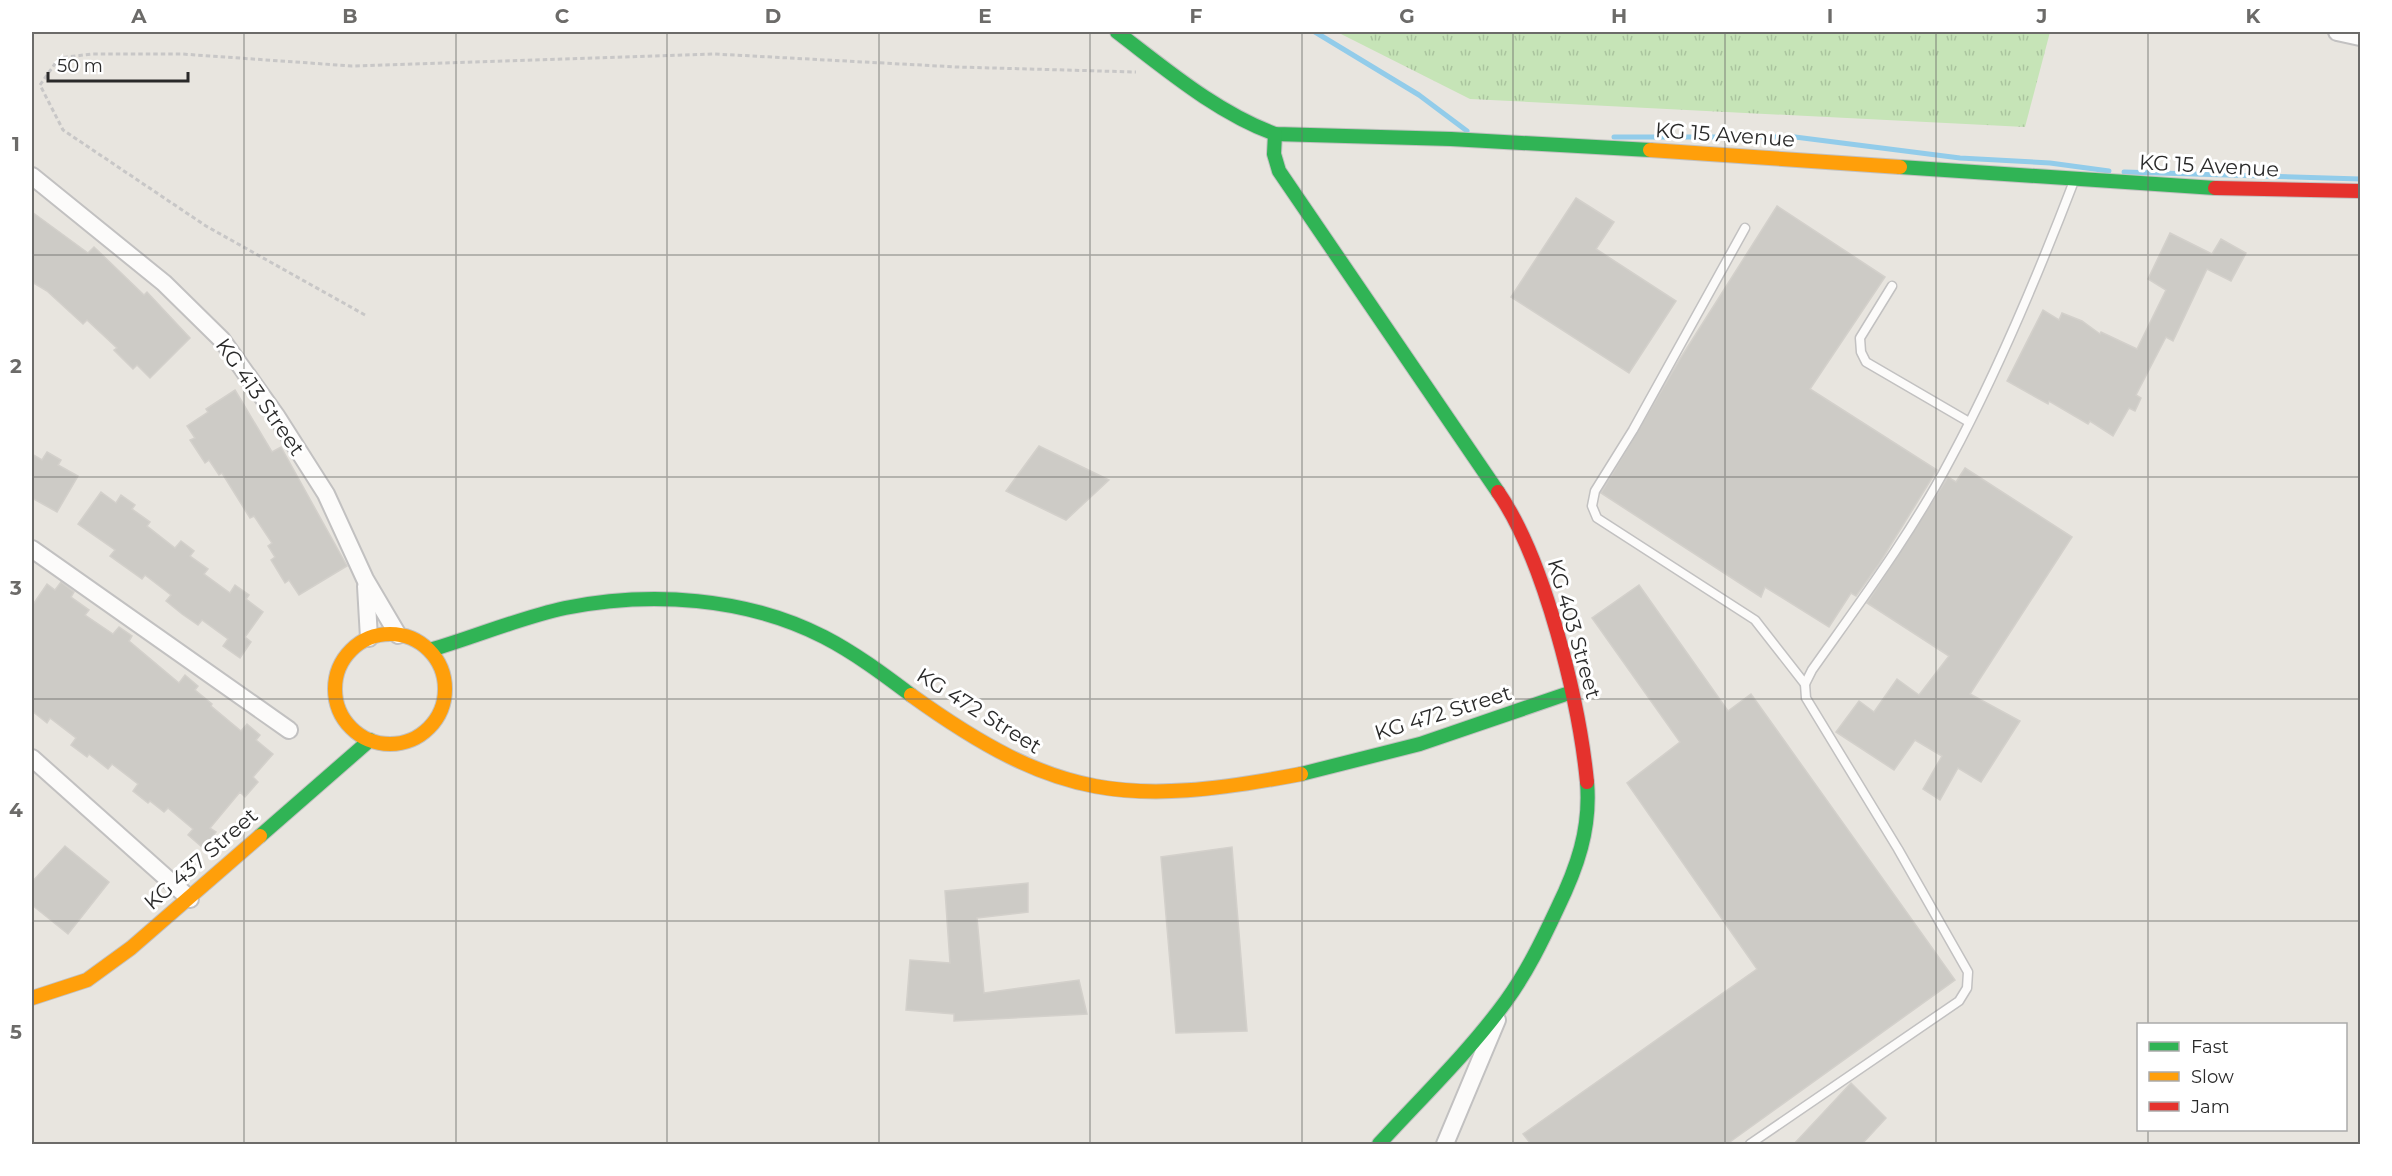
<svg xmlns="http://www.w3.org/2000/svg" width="2392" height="1176" font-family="Montserrat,sans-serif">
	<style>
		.grass { fill: url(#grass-tufts) }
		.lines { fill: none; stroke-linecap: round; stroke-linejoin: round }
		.stream { stroke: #92ccea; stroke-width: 5 }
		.building { fill: #cdcbc6; stroke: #d3d0cb; stroke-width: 1.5 }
		.lane-casing { stroke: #c2c1c1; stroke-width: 11 }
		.street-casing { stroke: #c2c1c1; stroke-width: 20 }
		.fast-casing { stroke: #c2c1c1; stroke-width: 16 }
		.slow-casing { stroke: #c2c1c1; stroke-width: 16 }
		.jam-casing { stroke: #c2c1c1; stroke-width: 16 }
		.path { stroke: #c8c7c7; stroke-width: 3; stroke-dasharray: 4.5 3; stroke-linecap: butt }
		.lane { stroke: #fcfbfa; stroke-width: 8 }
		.street { stroke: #fcfbfa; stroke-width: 16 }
		.fast { stroke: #30b455; stroke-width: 14 }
		.slow { stroke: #ff9f0a; stroke-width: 14 }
		.jam { stroke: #e5322d; stroke-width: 14 }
		.grid { fill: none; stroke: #6c6b69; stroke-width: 1.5; stroke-opacity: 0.55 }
		.labels { text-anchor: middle; stroke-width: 6; stroke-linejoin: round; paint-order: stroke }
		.street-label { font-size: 21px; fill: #2a2a2a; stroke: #fff }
		.neatline { fill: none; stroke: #6c6b69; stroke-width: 2 }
		.grid-label { font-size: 20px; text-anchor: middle; font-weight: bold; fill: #6c6b69 }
	</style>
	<defs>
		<pattern id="grass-tufts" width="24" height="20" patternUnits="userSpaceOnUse" patternTransform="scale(1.5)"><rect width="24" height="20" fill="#c6e4b7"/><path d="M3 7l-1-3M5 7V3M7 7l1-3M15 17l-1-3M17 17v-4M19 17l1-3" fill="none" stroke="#aac49e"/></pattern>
	</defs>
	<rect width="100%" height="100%" fill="#e8e5df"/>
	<polygon class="grass" points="1337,32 2050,32 2025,127 1470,99"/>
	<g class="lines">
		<g class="stream">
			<polyline points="1315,32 1419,95 1467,131"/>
			<polyline points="1614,137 1795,137 1960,158 2050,163 2109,171"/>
			<polyline points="2124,172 2360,179"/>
		</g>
	</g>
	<g class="building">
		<polygon points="1576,198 1614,222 1596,249 1676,301 1629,373 1511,297"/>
		<polygon points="1777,206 1885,277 1810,389 1937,470 1879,564 1856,596 1851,593 1829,627 1765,587 1761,597 1601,493 1680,359"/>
		<polygon points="32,212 88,253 94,247 144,295 147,292 190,338 150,378 137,365 133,369 114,350 117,348 87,320 83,324 47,291 32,282"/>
		<polygon points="2170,233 2212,254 2221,239 2246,253 2231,281 2207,269 2173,341 2166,337 2136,395 2141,398 2135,411 2129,408 2113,436 2090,421 2088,424 2049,401 2048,404 2007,381 2043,310 2059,320 2062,313 2082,321 2100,334 2101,332 2137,349 2166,290 2148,279"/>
		<polygon points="235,390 272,452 281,447 347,566 299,595 289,580 285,583 271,560 275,557 268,546 272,543 254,516 250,518 222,473 219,475 209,460 205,463 190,440 195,438 187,426 208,412 206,409"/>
		<polygon points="1039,446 1109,480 1066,520 1006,491"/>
		<polygon points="47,452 61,460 58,465 78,476 57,512 32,498 32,454 42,460"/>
		<polygon points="1965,468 2072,537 1970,694 2020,721 1981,782 1958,768 1940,800 1923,789 1942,756 1915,740 1894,770 1836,732 1859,701 1874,712 1897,679 1919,695 1949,656 1867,603 1948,477 1956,482"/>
		<polygon points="101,492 116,503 121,495 135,505 132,509 150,522 147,526 175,548 181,541 194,551 190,556 208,569 204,574 230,593 235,585 249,595 246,599 263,612 245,637 251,642 240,658 223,646 228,639 202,620 198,625 182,614 166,601 171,595 145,575 142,579 110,556 115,550 78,524"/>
		<polygon points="61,582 74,592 71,597 89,610 85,615 113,634 119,627 132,636 129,641 179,683 185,675 198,686 195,690 212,704 211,706 241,731 247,724 260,735 256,740 273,754 253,777 258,782 245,797 240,792 210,828 216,832 203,848 188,835 193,829 168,808 164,812 150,801 148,803 133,791 138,784 112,764 108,769 89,754 87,757 71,745 76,738 50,718 47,723 32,711 32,606 47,584 55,590"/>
		<polygon points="1639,585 1728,711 1751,694 1955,980 1727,1144 1531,1144 1523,1134 1757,969 1627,783 1680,742 1592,618"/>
		<polygon points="65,846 109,882 68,934 32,905 32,882"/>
		<polygon points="1232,847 1247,1031 1176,1033 1161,857"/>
		<polygon points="1028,883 1028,912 977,918 984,993 1079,980 1087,1014 954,1021 954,1014 906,1010 910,960 950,963 945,891"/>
		<polygon points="1851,1083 1886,1118 1862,1144 1794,1144"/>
	</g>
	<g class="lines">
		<defs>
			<g id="lane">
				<polyline points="1745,228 1633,430 1595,491 1592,506 1597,518 1755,620 1805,684"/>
				<polyline points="1892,286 1860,338 1861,352 1866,362 1969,422"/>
				<path d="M1750,1144L1959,1001L1967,988L1968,972L1898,849L1806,698L1805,684L1812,670C1860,602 1911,534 1950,460C1998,371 2038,275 2074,181"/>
			</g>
			<g id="street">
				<polyline points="2337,32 2360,37"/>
				<polyline points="32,176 164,283 222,340 277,417 326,494 365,579 398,635"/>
				<polyline points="32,549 289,730"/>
				<polyline points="366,586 369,638"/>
				<polyline points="32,758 190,899"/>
				<polyline points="1445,1144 1497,1020"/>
			</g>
			<g id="fast">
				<path d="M1117,32C1167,70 1216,112 1275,134L1451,139L1650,150"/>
				<polyline points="1275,134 1274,154 1279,171 1498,492"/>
				<polyline points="1900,167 2215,188"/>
				<path d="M430,650C475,637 519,618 565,608C650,591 746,597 824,637C855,653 883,674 911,695"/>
				<polyline points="1301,774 1420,744 1572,692"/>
				<polyline points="260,836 370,740"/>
				<path d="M1379,1144C1422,1097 1469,1052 1506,1001C1527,972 1542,941 1557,909C1577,868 1591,829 1587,782"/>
			</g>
			<g id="slow">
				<polyline points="1650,150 1900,167"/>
				<circle cx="390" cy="689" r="55"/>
				<path d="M911,695C1057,800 1127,807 1301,774"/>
				<polyline points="32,998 87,980 131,948 260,836"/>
			</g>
			<g id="jam">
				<polyline points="2215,188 2360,191"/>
				<path d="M1498,492C1545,560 1579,701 1587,782"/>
			</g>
		</defs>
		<use href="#lane" class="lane-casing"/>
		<use href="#street" class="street-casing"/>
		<use href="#fast" class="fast-casing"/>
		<use href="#slow" class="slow-casing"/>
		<use href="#jam" class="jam-casing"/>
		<polyline class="path" points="365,315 206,226 63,130 40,85 59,58 92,54 182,54 352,66 715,54 957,67 1136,72"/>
		<use href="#lane" class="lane"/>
		<use href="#street" class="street"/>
		<use href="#fast" class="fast"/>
		<use href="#slow" class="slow"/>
		<use href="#jam" class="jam"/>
	</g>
	<path class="grid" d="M244,32V1144M456,32V1144M667,32V1144M879,32V1144M1090,32V1144M1302,32V1144M1513,32V1144M1725,32V1144M1936,32V1144M2148,32V1024M32,255H2360M32,477H2360M32,699H2360M32,921H2360M2148,1130V1144"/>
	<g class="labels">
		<g class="street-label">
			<text transform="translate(1725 135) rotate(4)" y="7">KG 15 Avenue</text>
			<text transform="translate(2209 166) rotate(3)" y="7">KG 15 Avenue</text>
			<text transform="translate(260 397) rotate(55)" y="7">KG 413 Street</text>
			<text transform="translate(1574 629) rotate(74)" y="7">KG 403 Street</text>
			<text transform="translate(979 711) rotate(32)" y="7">KG 472 Street</text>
			<text transform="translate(1443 713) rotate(-17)" y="7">KG 472 Street</text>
			<text transform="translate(201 859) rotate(-41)" y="7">KG 437 Street</text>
		</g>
	</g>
	<rect width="2392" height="1176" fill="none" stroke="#ffffff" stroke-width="66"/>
	<rect x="2137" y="1023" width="210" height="108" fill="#ffffff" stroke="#aaaaaa" stroke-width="1.5"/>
	<rect x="2149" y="1042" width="30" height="9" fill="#30b455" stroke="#aaaaaa" stroke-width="1.5"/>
	<text x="2191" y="1053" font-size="18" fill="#2a2a2a">Fast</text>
	<rect x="2149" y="1072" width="30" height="9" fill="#ff9f0a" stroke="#aaaaaa" stroke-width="1.5"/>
	<text x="2191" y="1083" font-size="18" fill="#2a2a2a">Slow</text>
	<rect x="2149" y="1102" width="30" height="9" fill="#e5322d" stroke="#aaaaaa" stroke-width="1.5"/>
	<text x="2191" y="1113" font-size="18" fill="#2a2a2a">Jam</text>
	<path d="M48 72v9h140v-9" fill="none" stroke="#2a2a2a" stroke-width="3"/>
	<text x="57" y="72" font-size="18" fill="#2a2a2a" stroke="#ffffff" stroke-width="4.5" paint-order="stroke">50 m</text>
	<rect x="33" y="33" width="2326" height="1110" class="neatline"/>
	<g class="grid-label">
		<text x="139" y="23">A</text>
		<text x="350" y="23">B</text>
		<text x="562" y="23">C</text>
		<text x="773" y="23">D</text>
		<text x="985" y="23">E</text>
		<text x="1196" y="23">F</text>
		<text x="1407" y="23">G</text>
		<text x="1619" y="23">H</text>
		<text x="1830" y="23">I</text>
		<text x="2042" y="23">J</text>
		<text x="2253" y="23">K</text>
		<text x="16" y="151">1</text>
		<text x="16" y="373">2</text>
		<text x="16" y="595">3</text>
		<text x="16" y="817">4</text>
		<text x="16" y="1039">5</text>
	</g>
</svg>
